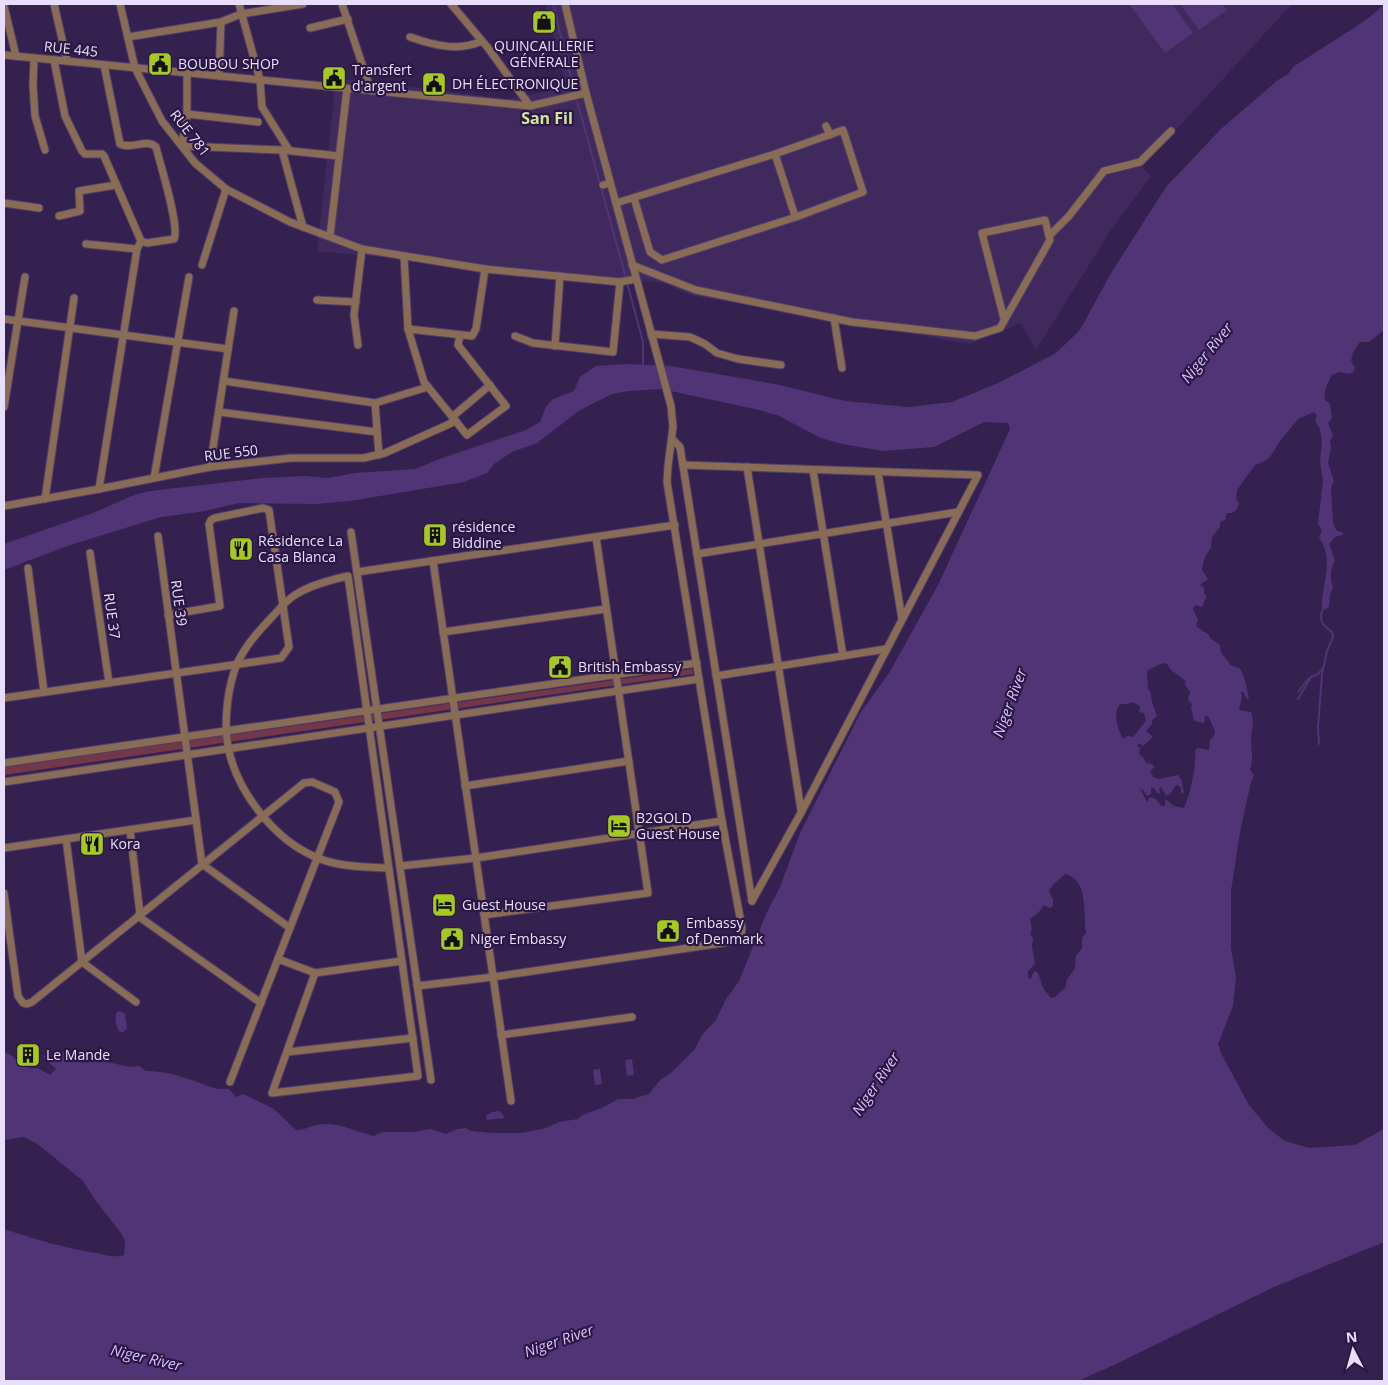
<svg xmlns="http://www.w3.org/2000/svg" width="1388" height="1385" font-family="'Open Sans',sans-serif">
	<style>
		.built { fill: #402a5d }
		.green { fill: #72384a }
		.water { fill: #503475; fill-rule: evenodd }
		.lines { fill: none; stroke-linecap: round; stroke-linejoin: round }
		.stream { stroke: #503475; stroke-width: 2 }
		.minor-casing { stroke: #523f6b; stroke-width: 9 }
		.minor { stroke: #886c55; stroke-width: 7 }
		.labels { text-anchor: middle; stroke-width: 4.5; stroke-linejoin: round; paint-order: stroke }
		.poi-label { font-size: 14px; fill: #e8defb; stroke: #2b1744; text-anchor: start }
		.street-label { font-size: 14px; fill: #e8defb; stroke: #2b1744 }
		.water-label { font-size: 15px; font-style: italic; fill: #d7c1fb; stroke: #2b1744 }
		.quarter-label { font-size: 16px; font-weight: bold; fill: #d0e69b; stroke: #2b1744 }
	</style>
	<rect width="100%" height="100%" fill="#35214f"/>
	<polygon class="built" points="545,4 1292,4 1142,167 1151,176 1111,230 1036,350 1021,323 970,344 690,295 664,283 317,251 336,78 508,99 566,87"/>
	<polygon class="green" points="692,669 693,674 4,775 4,767"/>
	<g class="water">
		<polygon points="1129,4 1172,4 1193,33 1165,53"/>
		<polygon points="1180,4 1222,4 1227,10 1199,30"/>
		<path d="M1384,5V330L1369,342H1360L1353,352L1351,361L1355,368L1353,372L1350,374L1340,372L1332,375C1328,382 1323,391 1325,400L1330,404L1332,418L1328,423L1333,435L1330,441L1331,448L1328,463L1334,481L1331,487L1333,523L1336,530L1343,533V535L1335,537L1329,544L1335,560C1330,569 1330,578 1333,588L1330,594L1329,607L1322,611C1320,587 1336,560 1319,538L1322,531L1318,523L1323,481L1320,461L1322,442L1320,429L1315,421L1317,415L1314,412L1298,419L1280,441L1270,457L1265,461L1255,465L1237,490L1236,499L1239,503L1237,509L1232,513H1227L1225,520L1220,522V527L1212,537L1211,548L1206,555L1203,563L1202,570L1208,579L1200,585L1204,588V593L1207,596L1202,607L1195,605L1193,609L1198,620L1196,626L1209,635L1210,638L1220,645C1219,656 1228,657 1230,665C1233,666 1236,667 1239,668C1244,671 1247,691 1249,697L1247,699L1243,692H1241L1242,696L1239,710L1251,712C1255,722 1251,730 1251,741C1251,751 1254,760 1250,770L1254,775L1251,782L1240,832L1231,891V948L1236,977L1233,1006L1218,1044L1222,1055L1249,1105L1268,1128L1285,1141L1309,1148L1355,1145L1384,1129V1242L1274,1287L1116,1364L1078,1381H4V1229C35,1239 64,1248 96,1253C105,1255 116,1258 124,1255L125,1241L121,1233L96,1201L83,1181L39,1145L24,1137L4,1140V1052C18,1056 20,1071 38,1068L50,1075L56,1069L44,1058L43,1056L47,1053C53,1058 55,1053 62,1052L130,1067L139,1066L146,1071C168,1070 194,1081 214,1088C219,1090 224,1088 229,1089L236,1097L243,1094L274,1109L296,1130C303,1130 306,1128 312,1126C313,1125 325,1124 327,1124C343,1124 359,1133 374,1136L382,1132H414L430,1129L446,1134L457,1129L466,1128L471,1131L492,1133H522L546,1128L559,1122L578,1119L583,1115L604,1107L618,1099H632L649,1094L660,1080L671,1073L694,1050L702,1035L716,1020L726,999L739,981L767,912L780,887L800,833L861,712L889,673L938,585L1010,429L1008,423L984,422L934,447L883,451L842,444L821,438L777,415L755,409L661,389L629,391L612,394L580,410L537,443L512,452L494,464L487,473L464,482L350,501L316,504L239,503L200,512L161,517L67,546L4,570V544L93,513L134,495L150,491L263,478L305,476L328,478L355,473L415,469L442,458L526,430L540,422L546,407L553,399L574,391L580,377L596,366L625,364L670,366L775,384L845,401L908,407L952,402L998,383L1056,353L1080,330L1111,273L1166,187L1221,129L1278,80L1288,74L1293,67L1366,20ZM1163,663L1167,664L1171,670L1186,681L1185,685L1190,692L1188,700L1192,704L1191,707L1194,721L1204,723L1205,720L1204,717L1208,716L1215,731L1214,736L1210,740L1209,750L1198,748L1195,750C1197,763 1190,796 1184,808L1174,806L1167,800L1165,801V806H1161L1156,799L1150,797L1147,802L1142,792L1140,789L1143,790L1147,796L1151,794V788H1154L1158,794L1160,793L1159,789L1161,787L1166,796L1170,794L1176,785H1178L1181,788V794L1184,792L1181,779L1178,775L1159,779L1153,777L1150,771L1155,767L1152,764L1146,763L1144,758L1139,754L1140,748L1137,746L1139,743L1143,746L1153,737L1146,731L1152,724V720L1157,716L1152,702L1150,691L1148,689C1148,683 1146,675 1148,670ZM1132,702L1140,706L1139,712L1144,713L1146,721L1133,737L1128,736L1123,739C1118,729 1112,714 1120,704H1127ZM1065,874C1089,880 1083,913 1086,933L1082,938V948L1076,956L1075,968L1067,980L1065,988L1055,997L1050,998C1049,995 1047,993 1045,991C1041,985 1041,977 1036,971L1033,973L1031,979L1028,978V971L1035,964L1032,946L1033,939L1030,934L1032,929L1030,919L1038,913L1044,905L1050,908L1053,906V900L1049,891L1052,886Z"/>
		<path d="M120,1011L125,1014L127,1029L122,1033C116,1030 114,1019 117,1012Z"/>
		<polygon points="632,1059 634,1075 627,1076 625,1060"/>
		<polygon points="600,1069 602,1084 595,1085 593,1070"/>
		<polygon points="500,1111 505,1118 487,1120 486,1116 492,1112"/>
	</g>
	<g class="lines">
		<g class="stream">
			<polyline points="553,4 574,90"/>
			<polyline points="577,101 626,278"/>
			<polyline points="628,286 643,342 643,366"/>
			<polyline points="1298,692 1309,678"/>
			<polyline points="1298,699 1311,677 1318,674 1322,669"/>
			<path d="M1319,744L1318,727L1322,674L1327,651L1333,637L1332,632C1323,625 1319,622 1322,611"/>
		</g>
		<defs>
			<g id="minor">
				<polyline points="54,4 67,61"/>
				<polyline points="120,4 135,68 162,121 195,163 226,189 290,222 362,249 485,269 620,282 636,279"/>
				<polyline points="239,4 260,80 262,107 289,150"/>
				<polyline points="342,4 371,91"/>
				<polyline points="451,4 488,48 530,106"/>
				<polyline points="4,6 16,56"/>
				<polyline points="310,28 348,19"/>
				<polyline points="128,37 221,22 241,14 303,4"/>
				<path d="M410,37C433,45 458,52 482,41"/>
				<polyline points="4,55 530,106 586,93"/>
				<polyline points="34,58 33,85 35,116 45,150"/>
				<polyline points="54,60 65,116 82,151 85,154 102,154 104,156 141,241"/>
				<path d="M104,65L120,144C131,150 147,138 156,147C160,164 180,226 174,239L147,243L141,241"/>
				<polyline points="187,73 187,114 182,146 282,150 339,156"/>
				<polyline points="219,76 221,22"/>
				<polyline points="187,114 258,122"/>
				<polyline points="826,126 830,135"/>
				<polyline points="282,150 303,227"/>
				<polyline points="775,154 795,216"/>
				<polyline points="603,185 610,183"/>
				<polyline points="4,203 39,208"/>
				<polyline points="616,203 775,154 843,130 863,192 796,217 662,260 650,252 634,198"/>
				<polyline points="59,216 80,211 79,191 116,185"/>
				<polyline points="330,236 347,89"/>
				<polyline points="1049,236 1069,216 1104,171 1140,162 1171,131"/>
				<polyline points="86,244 137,249"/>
				<polyline points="404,256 408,329 424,382 467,435 506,406 458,345 460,335"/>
				<polyline points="202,265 226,189"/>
				<polyline points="632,265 696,290 852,322 975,336 1000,328 1050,240 1045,220 982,233 1004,319"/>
				<polyline points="317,300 356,302"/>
				<polyline points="834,318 842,368"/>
				<polyline points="4,319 228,349"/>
				<polyline points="408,329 472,336 476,329 485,269"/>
				<polyline points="651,334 690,337 705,344 717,353 738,359 781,365"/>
				<polyline points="515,336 533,343 613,352 620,282"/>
				<polyline points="358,345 354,315 362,249"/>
				<polyline points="555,346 560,276"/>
				<polyline points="224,381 375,403 428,387"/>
				<polyline points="375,403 379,455"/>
				<polyline points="4,407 25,277"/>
				<polyline points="219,412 377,432"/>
				<polyline points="452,417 490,385"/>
				<polyline points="672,439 680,447 752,901"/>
				<polyline points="683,465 978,475 802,811 752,901"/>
				<polyline points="210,467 234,311"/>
				<polyline points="747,467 801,810"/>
				<polyline points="813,470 843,656"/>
				<polyline points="878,472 902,619"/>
				<polyline points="154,478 189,277"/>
				<polyline points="99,489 137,249 141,241"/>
				<polyline points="45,499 74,298"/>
				<polyline points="4,506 99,489 210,467 291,458 364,458 385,453 456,421"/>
				<polyline points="351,532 431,1080"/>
				<polyline points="158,536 202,864 290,928"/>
				<polyline points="90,553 109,683"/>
				<polyline points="697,554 958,512"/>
				<polyline points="433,561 511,1101"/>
				<polyline points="28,568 44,692"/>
				<polyline points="357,572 675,525"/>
				<polyline points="443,632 606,609"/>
				<polyline points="716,676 886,649"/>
				<polyline points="4,698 281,658 289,647 269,510 263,508 215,518 211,520 209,524 220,606 168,615"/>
				<polyline points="4,763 697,663"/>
				<polyline points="4,782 699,679"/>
				<polyline points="465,786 629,761"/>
				<polyline points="130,830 140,914"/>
				<polyline points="66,839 82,962 136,1002"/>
				<polyline points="4,848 196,820"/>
				<polyline points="400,866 476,858 722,821"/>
				<polyline points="4,893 18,996 23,1003 27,1004 32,1002 304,783 312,782 335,792 339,802 230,1082"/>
				<polyline points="484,915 648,893 596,537"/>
				<polyline points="138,916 261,1003"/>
				<polyline points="278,959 315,973 402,961"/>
				<path d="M315,973L272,1093L418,1076L348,576C330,580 310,585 295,595C285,601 278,611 270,619C256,634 240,652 234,672C227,694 224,724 228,747C237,792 275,841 318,858C339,867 366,867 389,868"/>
				<polyline points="417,986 493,977 736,941 741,936 742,928 722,821 667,482 668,466 673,427 671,406 586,93 565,4"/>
				<polyline points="501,1035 632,1017"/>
				<polyline points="287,1052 413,1038"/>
			</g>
		</defs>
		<use href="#minor" class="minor-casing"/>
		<use href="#minor" class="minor"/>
	</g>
	<defs>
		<symbol id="shop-square" viewBox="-11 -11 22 22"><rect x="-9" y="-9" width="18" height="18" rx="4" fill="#a6c821" stroke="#2b1744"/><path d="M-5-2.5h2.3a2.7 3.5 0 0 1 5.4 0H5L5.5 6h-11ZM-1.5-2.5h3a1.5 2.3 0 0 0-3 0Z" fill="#111"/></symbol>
		<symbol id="civic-square" viewBox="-11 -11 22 22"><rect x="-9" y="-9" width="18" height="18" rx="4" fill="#a6c821" stroke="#2b1744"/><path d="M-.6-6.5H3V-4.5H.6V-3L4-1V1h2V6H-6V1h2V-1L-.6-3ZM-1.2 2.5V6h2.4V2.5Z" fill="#111"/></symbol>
		<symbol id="building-square" viewBox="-11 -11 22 22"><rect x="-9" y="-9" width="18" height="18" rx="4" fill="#a6c821" stroke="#2b1744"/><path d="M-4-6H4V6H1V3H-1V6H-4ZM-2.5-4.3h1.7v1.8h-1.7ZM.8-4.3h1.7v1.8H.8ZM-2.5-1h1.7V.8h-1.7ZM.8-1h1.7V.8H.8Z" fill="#111"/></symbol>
		<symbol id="restaurant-square" viewBox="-11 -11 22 22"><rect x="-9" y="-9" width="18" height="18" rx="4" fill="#a6c821" stroke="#2b1744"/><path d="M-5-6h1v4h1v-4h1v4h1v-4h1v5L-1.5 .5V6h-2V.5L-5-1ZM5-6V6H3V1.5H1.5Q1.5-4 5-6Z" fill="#111"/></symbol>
		<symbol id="hotel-square" viewBox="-11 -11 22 22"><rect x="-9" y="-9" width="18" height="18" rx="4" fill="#a6c821" stroke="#2b1744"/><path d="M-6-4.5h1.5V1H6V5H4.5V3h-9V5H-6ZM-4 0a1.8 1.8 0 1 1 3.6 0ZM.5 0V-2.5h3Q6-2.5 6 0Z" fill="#111"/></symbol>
	</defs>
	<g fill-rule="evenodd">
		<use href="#shop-square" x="530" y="8" width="28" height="28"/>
		<use href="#civic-square" x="146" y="50" width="28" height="28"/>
		<use href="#civic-square" x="320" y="64" width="28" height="28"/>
		<use href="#civic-square" x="420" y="70" width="28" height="28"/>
		<use href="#building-square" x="421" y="521" width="28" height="28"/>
		<use href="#restaurant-square" x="227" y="535" width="28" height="28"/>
		<use href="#civic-square" x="546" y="653" width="28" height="28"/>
		<use href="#hotel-square" x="605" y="812" width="28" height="28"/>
		<use href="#restaurant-square" x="78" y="830" width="28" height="28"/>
		<use href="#hotel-square" x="430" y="891" width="28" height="28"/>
		<use href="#civic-square" x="654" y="917" width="28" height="28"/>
		<use href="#civic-square" x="438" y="925" width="28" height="28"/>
		<use href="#building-square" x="14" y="1041" width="28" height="28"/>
	</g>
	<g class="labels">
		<g class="poi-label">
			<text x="544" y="51" text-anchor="middle">QUINCAILLERIE<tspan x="544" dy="16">GÉNÉRALE</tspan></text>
			<text x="178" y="69">BOUBOU SHOP</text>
			<text x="352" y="75">Transfert<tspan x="352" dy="16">d'argent</tspan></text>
			<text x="452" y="89">DH ÉLECTRONIQUE</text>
			<text x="452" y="532">résidence<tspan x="452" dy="16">Biddine</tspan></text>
			<text x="258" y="546">Résidence La<tspan x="258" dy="16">Casa Blanca</tspan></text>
			<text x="578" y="672">British Embassy</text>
			<text x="636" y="823">B2GOLD<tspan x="636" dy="16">Guest House</tspan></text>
			<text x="110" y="849">Kora</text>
			<text x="462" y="910">Guest House</text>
			<text x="686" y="928">Embassy<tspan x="686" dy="16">of Denmark</tspan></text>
			<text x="470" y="944">Niger Embassy</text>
			<text x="46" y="1060">Le Mande</text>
		</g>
		<g class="street-label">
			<text transform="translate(71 49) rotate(6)" y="5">RUE 445</text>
			<text transform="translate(190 133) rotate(52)" y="5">RUE 781</text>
			<text transform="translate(231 453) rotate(-7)" y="5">RUE 550</text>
			<text transform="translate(179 603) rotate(82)" y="5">RUE 39</text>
			<text transform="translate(112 616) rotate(82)" y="5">RUE 37</text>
		</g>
		<g class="water-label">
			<text transform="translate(1207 353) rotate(-51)" y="5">Niger River</text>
			<text transform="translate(1010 703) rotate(-70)" y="5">Niger River</text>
			<text transform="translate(876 1084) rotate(-56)" y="5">Niger River</text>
			<text transform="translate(559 1341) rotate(-19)" y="5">Niger River</text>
			<text transform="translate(146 1358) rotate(13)" y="5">Niger River</text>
		</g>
		<g class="quarter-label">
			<text x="547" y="124">San Fil</text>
		</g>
	</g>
	<rect width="1388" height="1385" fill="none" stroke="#e8defb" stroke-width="10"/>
	<g transform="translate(1353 1350) rotate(354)" stroke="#2b1744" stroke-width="4" paint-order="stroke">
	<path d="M0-4L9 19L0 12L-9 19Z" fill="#e8defb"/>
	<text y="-8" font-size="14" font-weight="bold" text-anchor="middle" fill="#e8defb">N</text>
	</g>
</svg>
